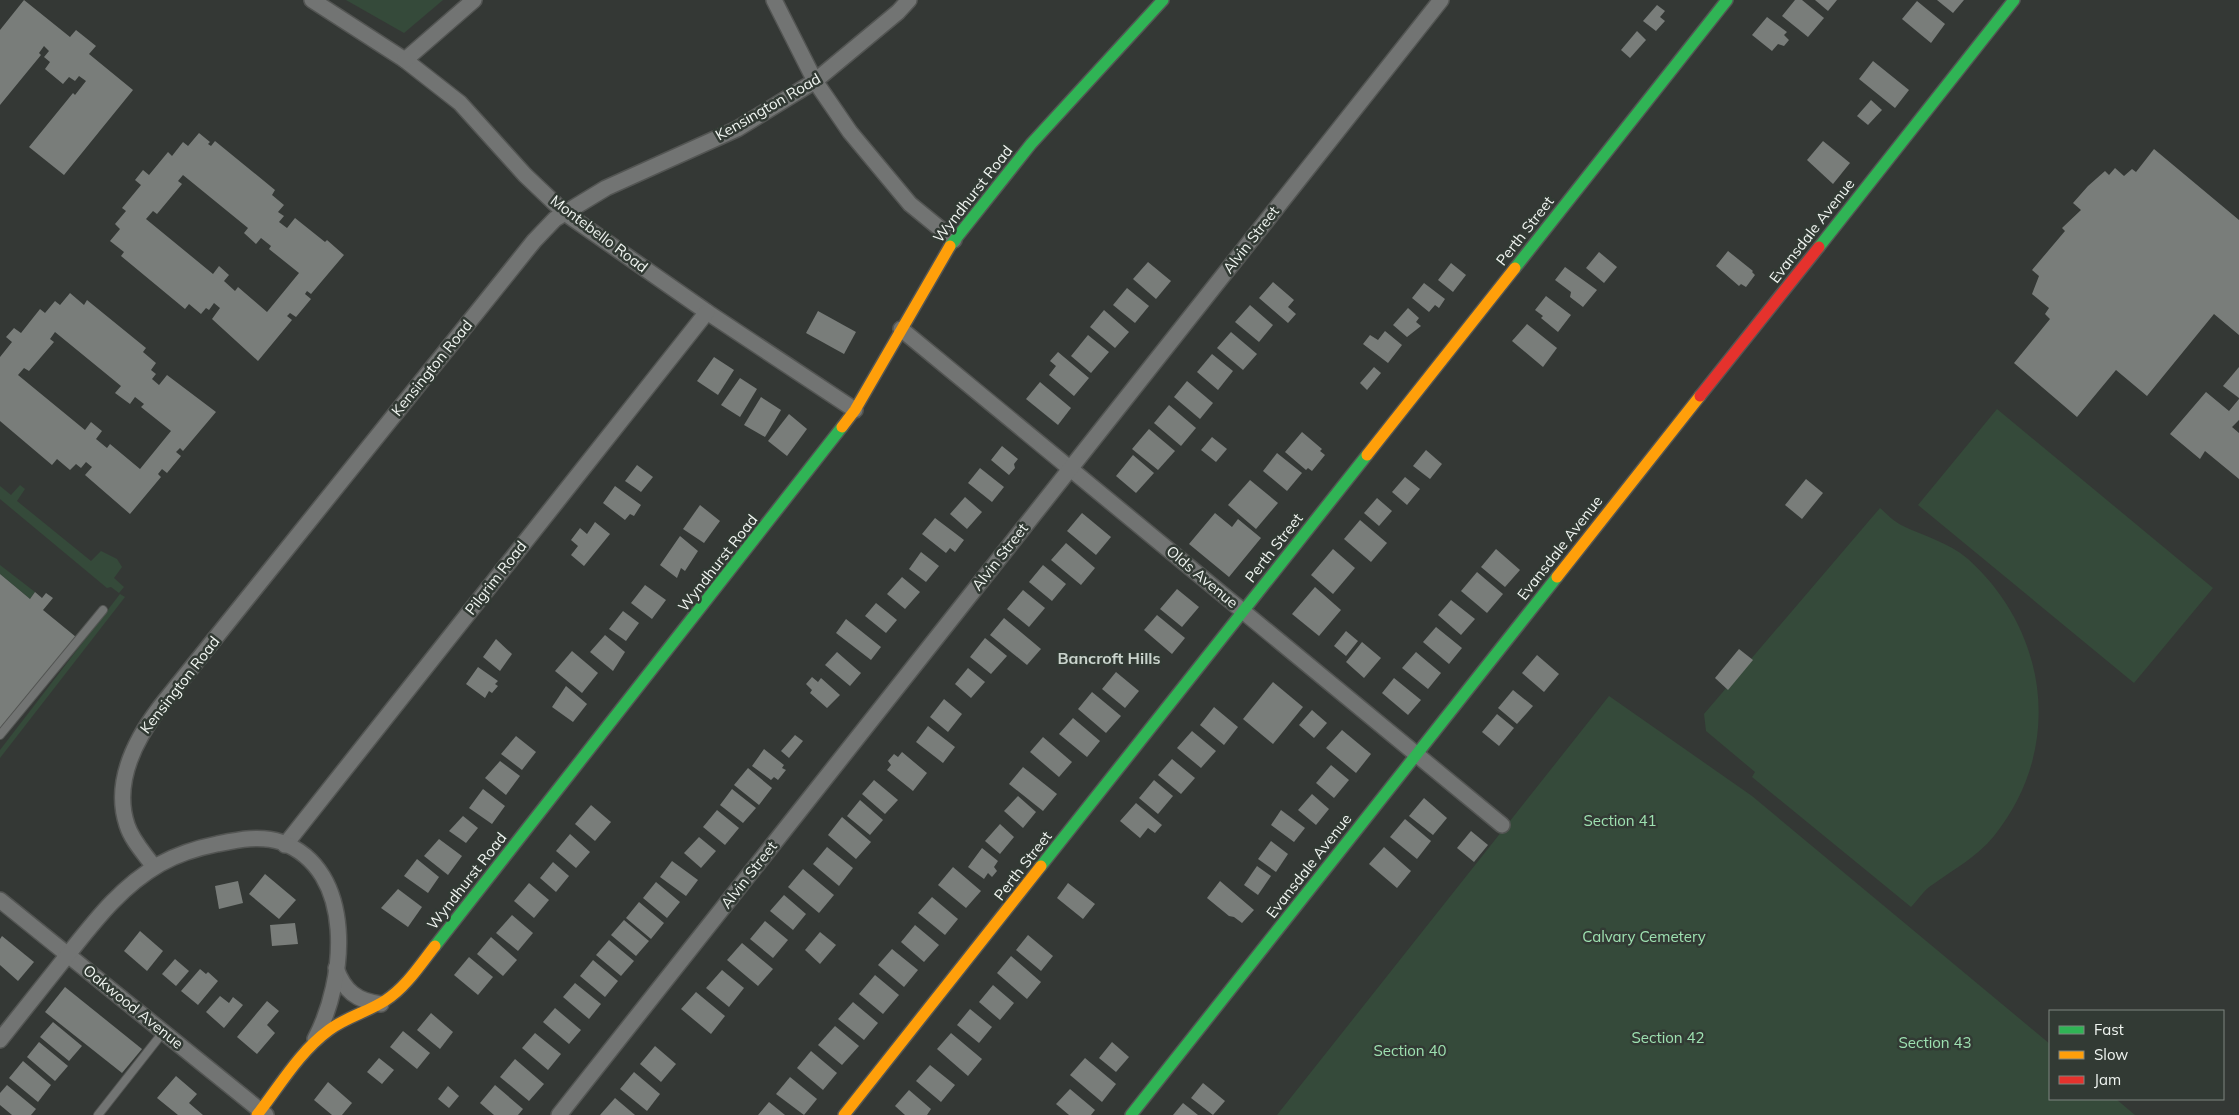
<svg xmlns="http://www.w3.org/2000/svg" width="2239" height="1115" font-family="Mulish,sans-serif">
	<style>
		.green { fill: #354a3a }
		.building { fill: #797d7a; fill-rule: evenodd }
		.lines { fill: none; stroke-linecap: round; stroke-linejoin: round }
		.lane-casing { stroke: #535553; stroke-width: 10 }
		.street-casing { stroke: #535553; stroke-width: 18 }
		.fast-casing { stroke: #535553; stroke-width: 14 }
		.slow-casing { stroke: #535553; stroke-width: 14 }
		.jam-casing { stroke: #535553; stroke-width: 14 }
		.lane { stroke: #727473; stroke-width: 8 }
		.street { stroke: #727473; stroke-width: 15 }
		.fast { stroke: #30b455; stroke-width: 11 }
		.slow { stroke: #ff9f0a; stroke-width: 11 }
		.jam { stroke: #e5322d; stroke-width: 11 }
		.labels { text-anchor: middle; stroke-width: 5; stroke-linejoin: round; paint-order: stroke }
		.street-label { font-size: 15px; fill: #f0f5f1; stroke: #323a34 }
		.park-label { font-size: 15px; fill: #9ee1b1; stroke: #323a34 }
		.neighbourhood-label { font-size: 16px; font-weight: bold; fill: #c9d3cc; stroke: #323a34 }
	</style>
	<rect width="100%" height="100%" fill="#343835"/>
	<g class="green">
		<polygon points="346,0 443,0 404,33"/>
		<polygon points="1997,409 2213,588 2134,683 1918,505"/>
		<polygon points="20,485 25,489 17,501 91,561 101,551 117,559 122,567 114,578 124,587 119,593 111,587 107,588 0,499 0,486 11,495"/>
		<path d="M1880,508C1886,513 1893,521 1901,525C1923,536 1948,542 1968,559C2049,632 2064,749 1994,836C1977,857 1954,869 1932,885C1924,890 1918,900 1911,907L1752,777L1755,772L1706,731L1704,714Z"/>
		<polygon points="0,565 35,592 30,599 0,574"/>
		<polygon points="120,594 125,597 0,758 0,750"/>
		<polygon points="1609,696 1752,796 2050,1044 2050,1099 2116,1099 2135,1115 1277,1115"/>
	</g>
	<g class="building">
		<polygon points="24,0 70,37 76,30 96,46 89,54 133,90 64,175 29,147 73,93 75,95 86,81 79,76 75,81 69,77 63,84 45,69 50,62 44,57 49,51 44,46 39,53 41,55 0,105 0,30"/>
		<polygon points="1795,0 1802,0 1824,18 1808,37 1782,16"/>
		<polygon points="1815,0 1837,0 1828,11"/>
		<polygon points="1937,0 1964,0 1953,13"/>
		<polygon points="1917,1 1945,24 1931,43 1902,19"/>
		<polygon points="1657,5 1665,11 1660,17 1665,21 1656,31 1643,21"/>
		<polygon points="1767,17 1787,32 1784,35 1789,40 1784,46 1778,44 1772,51 1752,35"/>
		<polygon points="1637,31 1646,40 1630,58 1621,50"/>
		<polygon points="1873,61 1909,90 1895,108 1859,79"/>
		<polygon points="1871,100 1882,110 1868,125 1857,116"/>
		<path d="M199,133L210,142L208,144L211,146L215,141L275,190L272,195L284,205L278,212L284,216L279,222L287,228L295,218L325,242L327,240L344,255L311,294L307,291L305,294L311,299L296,317L290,313L287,316L292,320L258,361L212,319L220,308L214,303L209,310L206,308L201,314L189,304L185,309L121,256L124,252L110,241L120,229L115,224L126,211L122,208L141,185L135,180L143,170L149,175L168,152L172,156L183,142L188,146ZM183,175L248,228L244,233L256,244L261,238L271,246L269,249L299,273L267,312L238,287L235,291L224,281L229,275L219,266L213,274L146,219L153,211L157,214L182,184L178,181Z"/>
		<polygon points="1823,141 1850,163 1833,184 1807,160"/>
		<polygon points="2154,149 2239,220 2239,335 2214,314 2147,396 2116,370 2077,417 2014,363 2050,319 2045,314 2049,308 2032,294 2039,276 2032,270 2065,231 2062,228 2081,210 2073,203 2088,186 2105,171 2109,175 2115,168 2124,176 2132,169 2136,172"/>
		<polygon points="1728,251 1753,271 1752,272 1755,275 1746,287 1741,284 1739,286 1716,266"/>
		<polygon points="1599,252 1617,267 1604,283 1586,268"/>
		<polygon points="1148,262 1171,281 1156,299 1133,279"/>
		<polygon points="1451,263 1466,275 1453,292 1438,280"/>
		<polygon points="1565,267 1597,290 1583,307 1570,297 1571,292 1555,280"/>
		<polygon points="1273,282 1294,300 1288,307 1296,314 1288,323 1259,298"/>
		<polygon points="1424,283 1445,299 1439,308 1435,305 1429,312 1412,298"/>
		<polygon points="1127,288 1149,306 1135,323 1113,305"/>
		<path d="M70,293L84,305L87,300L146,348L143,352L156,363L151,370L156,374L152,379L159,385L167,375L216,412L183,451L180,448L176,452L181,456L167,473L162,469L158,474L161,477L130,514L85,475L92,467L86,462L81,468L76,464L70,470L57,459L52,465L0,421V357L12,342L6,337L14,328L21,333L40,309L45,313L55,301L60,305ZM55,332L121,386L115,393L130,404L135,397L144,404L141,407L171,431L140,469L110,444L107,448L96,439L102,431L91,422L85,430L18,375L24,368L29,371L54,342L50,339Z"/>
		<polygon points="1546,296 1571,315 1558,332 1541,318 1543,316 1535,310"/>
		<polygon points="1250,305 1273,325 1259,342 1235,322"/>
		<polygon points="1408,308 1419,318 1416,322 1421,326 1407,337 1393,325"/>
		<polygon points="1104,310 1129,332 1115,348 1090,327"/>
		<polygon points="818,311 856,332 844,354 806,333"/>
		<polygon points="1527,324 1557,348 1543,367 1512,341"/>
		<polygon points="1385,331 1402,345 1388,363 1363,344 1370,335 1378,340"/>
		<polygon points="1231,332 1257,354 1243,370 1217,348"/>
		<polygon points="1088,335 1109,352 1091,373 1071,356"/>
		<polygon points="1058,352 1089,378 1074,396 1049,375 1056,366 1050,361"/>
		<polygon points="1212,354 1233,371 1218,390 1197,372"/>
		<polygon points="714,357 734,370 718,395 697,381"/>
		<polygon points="1374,367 1381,373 1367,390 1360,383"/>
		<polygon points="2239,367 2239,398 2223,386"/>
		<polygon points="740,378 757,389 740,417 721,405"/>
		<polygon points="1187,381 1213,403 1200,419 1174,397"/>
		<polygon points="1040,382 1071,408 1058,425 1026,399"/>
		<polygon points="2206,392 2229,411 2239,399 2239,420 2232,427 2239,433 2239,479 2205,451 2200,459 2170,434"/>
		<polygon points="761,397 781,410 765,437 744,425"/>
		<polygon points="1169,405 1196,428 1181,446 1154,423"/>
		<polygon points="789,414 807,429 787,456 768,441"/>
		<polygon points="1149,429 1175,451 1158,470 1132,449"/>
		<polygon points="1302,432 1322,449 1320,451 1325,455 1312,471 1308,468 1306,470 1285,452"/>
		<polygon points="1212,437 1227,449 1216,462 1201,450"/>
		<polygon points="1002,446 1018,459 1014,464 1015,468 1009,475 991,460"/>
		<polygon points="1426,450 1442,464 1430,479 1413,466"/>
		<polygon points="1277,453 1302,473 1287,491 1263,471"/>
		<polygon points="1133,455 1154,473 1136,493 1116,476"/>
		<polygon points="637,465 653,477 641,492 625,481"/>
		<polygon points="980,468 1004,487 992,502 968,483"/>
		<polygon points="1405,477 1420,489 1407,505 1392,492"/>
		<polygon points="1806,479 1823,493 1802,519 1785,505"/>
		<polygon points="1250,480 1278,503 1256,529 1228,505"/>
		<polygon points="615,486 641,505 634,516 630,514 625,520 603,503"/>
		<polygon points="965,497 982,512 967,529 950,514"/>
		<polygon points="1377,498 1392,511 1379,526 1364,513"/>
		<polygon points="700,505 720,521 704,543 683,529"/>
		<polygon points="1082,513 1111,537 1096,555 1067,531"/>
		<polygon points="1215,513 1232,527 1238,519 1261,538 1229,577 1189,544"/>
		<polygon points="935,518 964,540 955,552 950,548 946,553 922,534"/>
		<polygon points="1360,520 1387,543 1371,562 1344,539"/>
		<polygon points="595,522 610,534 584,566 571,555 578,546 571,540 580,528 587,534"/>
		<polygon points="680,536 698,551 685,571 681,568 677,578 660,565"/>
		<polygon points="1066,543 1095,568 1081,585 1051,560"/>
		<polygon points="1333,549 1355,568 1333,594 1311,575"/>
		<polygon points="1496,549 1520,570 1505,587 1481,567"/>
		<polygon points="921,552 939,566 926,582 909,569"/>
		<polygon points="1043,565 1066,584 1052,601 1029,582"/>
		<polygon points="1477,572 1503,594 1487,613 1461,591"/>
		<polygon points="0,574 30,599 35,592 42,598 46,593 53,598 43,610 76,637 0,728"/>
		<polygon points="902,577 920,592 905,609 887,594"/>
		<polygon points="645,585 666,600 652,619 631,603"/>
		<polygon points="1315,587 1341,610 1319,636 1292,614"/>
		<polygon points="1177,589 1199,607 1182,627 1160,609"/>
		<polygon points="1023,590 1045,608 1029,627 1007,609"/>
		<polygon points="1451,600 1475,619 1461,635 1438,615"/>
		<polygon points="876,603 897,620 886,633 865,616"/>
		<polygon points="623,611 639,623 626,641 609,629"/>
		<polygon points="1157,615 1185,638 1172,654 1144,630"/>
		<polygon points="1004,618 1041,649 1027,665 990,635"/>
		<polygon points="846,619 881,647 871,660 836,633"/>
		<polygon points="1436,627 1462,648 1449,664 1423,642"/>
		<polygon points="1346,631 1358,641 1346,656 1334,646"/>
		<polygon points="605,635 625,652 613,671 590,652"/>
		<polygon points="985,638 1007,656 991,674 970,657"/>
		<polygon points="496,639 512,654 500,671 483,657"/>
		<polygon points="1362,642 1381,658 1364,678 1346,662"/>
		<polygon points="1739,649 1753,660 1728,690 1715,678"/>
		<polygon points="572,651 598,673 582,693 555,671"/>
		<polygon points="837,652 861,673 850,686 825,665"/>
		<polygon points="1416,652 1441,673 1428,689 1402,668"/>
		<polygon points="1537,655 1559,674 1544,692 1522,673"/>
		<polygon points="478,667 498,681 495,684 498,686 492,693 489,691 485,698 466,684"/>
		<polygon points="968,668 985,682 971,698 955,684"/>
		<polygon points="1116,672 1139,691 1125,708 1102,689"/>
		<polygon points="812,677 818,682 821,678 840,695 827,708 810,693 812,690 806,684"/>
		<polygon points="1394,678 1421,700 1408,715 1382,693"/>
		<polygon points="1273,682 1303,707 1273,744 1243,719"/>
		<polygon points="566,686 587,704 573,722 552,707"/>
		<polygon points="1513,690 1533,706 1517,724 1498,708"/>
		<polygon points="1092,692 1121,716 1106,733 1078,709"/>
		<polygon points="944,699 962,714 948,732 930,717"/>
		<polygon points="1214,707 1238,727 1224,745 1200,725"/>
		<polygon points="1312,710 1327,723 1314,738 1299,725"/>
		<polygon points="1497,714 1514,728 1499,746 1482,732"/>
		<polygon points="1073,718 1100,741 1087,757 1059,734"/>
		<polygon points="928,726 955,747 943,763 916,742"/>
		<polygon points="1342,730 1371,754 1356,773 1326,748"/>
		<polygon points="1192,731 1216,751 1201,768 1177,748"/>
		<polygon points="795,735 803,741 789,758 781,751"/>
		<polygon points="516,736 536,752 522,770 501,754"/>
		<polygon points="1043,737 1072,762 1059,777 1030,752"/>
		<polygon points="764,749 784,765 782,768 786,770 778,780 774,777 771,780 752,766"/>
		<polygon points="902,752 927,773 913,791 887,770 891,765 888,761 894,754 898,757"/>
		<polygon points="1172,759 1195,778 1181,794 1158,775"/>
		<polygon points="500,761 520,776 506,795 485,778"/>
		<polygon points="1331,765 1349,780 1334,798 1316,783"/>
		<polygon points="1023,767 1057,794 1043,811 1009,784"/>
		<polygon points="748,768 772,788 759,805 734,785"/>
		<polygon points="874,780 898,800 885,814 862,794"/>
		<polygon points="1154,780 1173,796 1158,814 1139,798"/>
		<polygon points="483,789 505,806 492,824 469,808"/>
		<polygon points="732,789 756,808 743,823 720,805"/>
		<polygon points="1312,794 1329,809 1316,825 1298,810"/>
		<polygon points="1018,796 1036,812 1023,828 1004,811"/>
		<polygon points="1424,798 1447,818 1433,835 1409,816"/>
		<polygon points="860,800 883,820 870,835 847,816"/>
		<polygon points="1136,803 1162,825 1155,833 1148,828 1140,838 1120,821"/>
		<polygon points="591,805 611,822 595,841 575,824"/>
		<polygon points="717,810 739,828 725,845 703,827"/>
		<polygon points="1281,810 1305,828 1294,842 1271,825"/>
		<polygon points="463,816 478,828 466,843 449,831"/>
		<polygon points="842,817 871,842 856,859 828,835"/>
		<polygon points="1405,819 1431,841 1417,859 1390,837"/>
		<polygon points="1000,824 1014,837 1000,854 985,841"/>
		<polygon points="1471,831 1488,845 1474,862 1457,848"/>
		<polygon points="570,834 590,852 576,868 556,851"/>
		<polygon points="699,837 716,851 701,868 684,853"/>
		<polygon points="439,839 462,856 448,875 424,856"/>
		<polygon points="1271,841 1288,854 1276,872 1258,859"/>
		<polygon points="827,847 853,868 839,886 813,864"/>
		<polygon points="1384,847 1411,871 1397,888 1369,864"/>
		<polygon points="982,848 998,861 994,867 997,871 992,877 988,873 984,879 968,867"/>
		<polygon points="417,859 439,877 428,893 404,876"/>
		<polygon points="672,861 698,880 686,896 660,877"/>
		<polygon points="553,862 569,876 556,892 540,878"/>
		<polygon points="1257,866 1271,876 1258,895 1244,885"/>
		<polygon points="953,867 981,891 966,908 938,885"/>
		<polygon points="803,869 834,895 819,913 788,887"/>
		<polygon points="265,874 296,900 279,919 249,894"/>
		<polygon points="238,881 243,903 219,909 215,886"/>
		<polygon points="1220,881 1254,910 1242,923 1234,917 1229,916 1207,898"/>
		<polygon points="656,882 680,902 667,918 643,898"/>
		<polygon points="529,883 549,900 534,918 514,901"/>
		<polygon points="1068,883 1095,904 1083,919 1057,898"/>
		<polygon points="398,889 422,907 408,927 381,908"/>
		<polygon points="784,895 806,914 793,930 770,911"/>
		<polygon points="932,897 958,919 945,935 918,913"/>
		<polygon points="639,902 664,923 651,939 626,918"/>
		<polygon points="512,915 533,933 518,951 496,933"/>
		<polygon points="624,920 649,941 636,956 611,935"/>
		<polygon points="765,921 788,940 773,958 750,939"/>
		<polygon points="295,923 298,944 272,946 270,925"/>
		<polygon points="915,925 939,945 924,962 901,942"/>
		<polygon points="140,931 163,951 147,971 124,951"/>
		<polygon points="820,932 836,945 820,964 805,950"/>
		<polygon points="1028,935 1053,956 1041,971 1016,950"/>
		<polygon points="2,936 34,962 18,981 0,965 0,939"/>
		<polygon points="491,937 517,960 503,976 477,954"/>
		<polygon points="609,940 634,961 621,976 596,955"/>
		<polygon points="742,943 773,969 758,986 727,960"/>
		<polygon points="892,949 918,970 904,987 878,965"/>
		<polygon points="1011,956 1041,982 1027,999 997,973"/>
		<polygon points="469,957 493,977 478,995 454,975"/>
		<polygon points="175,959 189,971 176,986 162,974"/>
		<polygon points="593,960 618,981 605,997 580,976"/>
		<polygon points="200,969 206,974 208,972 218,981 198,1005 181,991"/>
		<polygon points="722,970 744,988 729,1007 706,988"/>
		<polygon points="875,975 899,995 883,1014 859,994"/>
		<polygon points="575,983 601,1004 589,1019 563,997"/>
		<polygon points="993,985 1014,1003 1000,1020 979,1002"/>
		<polygon points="65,987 142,1049 122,1073 45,1012"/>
		<polygon points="696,992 725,1016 711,1034 681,1009"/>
		<polygon points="220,996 229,1003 233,997 243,1005 224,1028 206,1012"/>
		<polygon points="267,1001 279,1011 267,1025 275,1033 257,1054 237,1037"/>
		<polygon points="853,1002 878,1023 864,1040 838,1019"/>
		<polygon points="555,1008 581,1030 569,1044 543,1022"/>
		<polygon points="970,1009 992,1027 979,1043 957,1025"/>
		<polygon points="431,1013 453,1032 440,1049 417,1030"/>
		<polygon points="53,1022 82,1046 69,1061 40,1037"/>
		<polygon points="835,1026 859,1046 842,1065 818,1045"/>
		<polygon points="403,1031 430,1053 417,1069 390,1047"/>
		<polygon points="535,1033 561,1054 548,1070 522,1048"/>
		<polygon points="951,1033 982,1059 968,1076 937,1049"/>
		<polygon points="39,1042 68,1066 55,1081 27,1057"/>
		<polygon points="1112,1042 1129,1057 1116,1072 1099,1058"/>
		<polygon points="655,1046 676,1064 661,1082 640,1064"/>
		<polygon points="811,1051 837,1073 823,1090 797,1068"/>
		<polygon points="379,1058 394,1070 382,1084 367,1072"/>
		<polygon points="1085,1058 1116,1084 1102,1102 1070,1075"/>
		<polygon points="515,1059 544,1084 529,1101 500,1077"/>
		<polygon points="23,1061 51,1085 38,1102 9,1078"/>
		<polygon points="930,1065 955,1085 941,1102 916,1081"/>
		<polygon points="634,1072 660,1094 647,1111 620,1089"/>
		<polygon points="176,1076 197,1094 189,1103 203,1115 178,1115 157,1098"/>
		<polygon points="790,1077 817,1099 804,1115 776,1094"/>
		<polygon points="328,1082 352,1103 342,1115 332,1115 314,1100"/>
		<polygon points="1203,1083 1225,1101 1213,1115 1191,1098"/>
		<polygon points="7,1085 36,1109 31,1115 12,1115 0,1105 0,1093"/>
		<polygon points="495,1085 523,1109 518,1115 494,1115 480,1103"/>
		<polygon points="448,1086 459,1096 449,1108 438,1099"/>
		<polygon points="1070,1089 1095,1110 1091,1115 1069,1115 1056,1104"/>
		<polygon points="909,1090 931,1109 927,1115 905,1115 895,1106"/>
		<polygon points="615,1098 635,1115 600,1115"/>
		<polygon points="769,1102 785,1115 758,1115"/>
		<polygon points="1183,1103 1198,1115 1173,1115"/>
	</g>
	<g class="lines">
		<defs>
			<g id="lane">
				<polyline points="0,735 103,610"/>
				<polyline points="98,1115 164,1031"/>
			</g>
			<g id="street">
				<polyline points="312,0 405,60 460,103 525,175 565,213 707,312 855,410"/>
				<polyline points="774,0 815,81 850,132 910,204 954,240"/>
				<polyline points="405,60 474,0"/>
				<polyline points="901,329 1502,825"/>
				<polyline points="285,845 707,312"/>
				<path d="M154,867C145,854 132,841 127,825C113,783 135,740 160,707L534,241L555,219L606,188L737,129L815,81L898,12L909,0"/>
				<polyline points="0,900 266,1115"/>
				<path d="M336,968C344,991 357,1001 381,1004"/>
				<path d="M0,1040C22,1012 44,985 66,957C94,922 120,887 160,864C178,854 197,848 217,844C237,840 260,835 281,842C357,870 346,981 315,1039"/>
				<polyline points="559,1115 1441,0"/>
			</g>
			<g id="fast">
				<polyline points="950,246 1031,144 1163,0"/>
				<polyline points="1819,247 2014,0"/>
				<polyline points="1515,268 1727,0"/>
				<polyline points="1041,866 1367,455"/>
				<polyline points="435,946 842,427"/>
				<polyline points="1131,1115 1557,577"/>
			</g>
			<g id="slow">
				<polyline points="842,427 855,410 950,246"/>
				<polyline points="1367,455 1515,268"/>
				<polyline points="1557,577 1700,396"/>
				<path d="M257,1115C279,1087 299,1052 329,1030C346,1017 368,1012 386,1000C406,987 420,965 435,946"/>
				<polyline points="844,1115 1041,866"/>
			</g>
			<polyline id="jam" points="1700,396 1819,247"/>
		</defs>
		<use href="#lane" class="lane-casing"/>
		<use href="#street" class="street-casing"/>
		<use href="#fast" class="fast-casing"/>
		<use href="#slow" class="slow-casing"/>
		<use href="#jam" class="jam-casing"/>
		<use href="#lane" class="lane"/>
		<use href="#street" class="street"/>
		<use href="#fast" class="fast"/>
		<use href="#slow" class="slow"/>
		<use href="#jam" class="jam"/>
	</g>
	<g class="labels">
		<g class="street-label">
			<text transform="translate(768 107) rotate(-30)" y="5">Kensington Road</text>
			<text transform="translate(973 194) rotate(-52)" y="5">Wyndhurst Road</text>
			<text transform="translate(1525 231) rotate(-52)" y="5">Perth Street</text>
			<text transform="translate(1812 231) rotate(-52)" y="5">Evansdale Avenue</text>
			<text transform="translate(599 234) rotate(37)" y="5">Montebello Road</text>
			<text transform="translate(1251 240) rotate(-52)" y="5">Alvin Street</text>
			<text transform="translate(432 368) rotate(-51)" y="5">Kensington Road</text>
			<text transform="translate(1274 548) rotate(-52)" y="5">Perth Street</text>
			<text transform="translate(1560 548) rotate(-52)" y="5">Evansdale Avenue</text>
			<text transform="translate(1000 557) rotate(-52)" y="5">Alvin Street</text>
			<text transform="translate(718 563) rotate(-52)" y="5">Wyndhurst Road</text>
			<text transform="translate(1202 577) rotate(40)" y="5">Olds Avenue</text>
			<text transform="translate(496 578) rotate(-52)" y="5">Pilgrim Road</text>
			<text transform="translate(180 685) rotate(-52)" y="5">Kensington Road</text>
			<text transform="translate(1023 866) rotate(-52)" y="5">Perth Street</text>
			<text transform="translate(1309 866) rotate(-52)" y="5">Evansdale Avenue</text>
			<text transform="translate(749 875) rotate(-52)" y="5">Alvin Street</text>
			<text transform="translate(467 881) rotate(-52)" y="5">Wyndhurst Road</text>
			<text transform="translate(133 1007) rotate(39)" y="5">Oakwood Avenue</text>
		</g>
		<g class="park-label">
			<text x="1620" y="826">Section 41</text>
			<text x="1644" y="942">Calvary Cemetery</text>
			<text x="1668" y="1043">Section 42</text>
			<text x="1935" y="1048">Section 43</text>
			<text x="1410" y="1056">Section 40</text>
		</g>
		<g class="neighbourhood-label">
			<text x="1109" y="664">Bancroft Hills</text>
		</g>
	</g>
	<rect x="2049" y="1010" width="175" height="90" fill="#323a34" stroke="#7e8580"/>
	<rect x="2059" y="1026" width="25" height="8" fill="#30b455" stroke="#7e8580"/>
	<text x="2094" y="1035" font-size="15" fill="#f0f5f1">Fast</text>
	<rect x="2059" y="1051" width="25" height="8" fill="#ff9f0a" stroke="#7e8580"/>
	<text x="2094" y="1060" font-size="15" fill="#f0f5f1">Slow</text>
	<rect x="2059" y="1076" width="25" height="8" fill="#e5322d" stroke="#7e8580"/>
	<text x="2094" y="1085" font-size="15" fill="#f0f5f1">Jam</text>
</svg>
